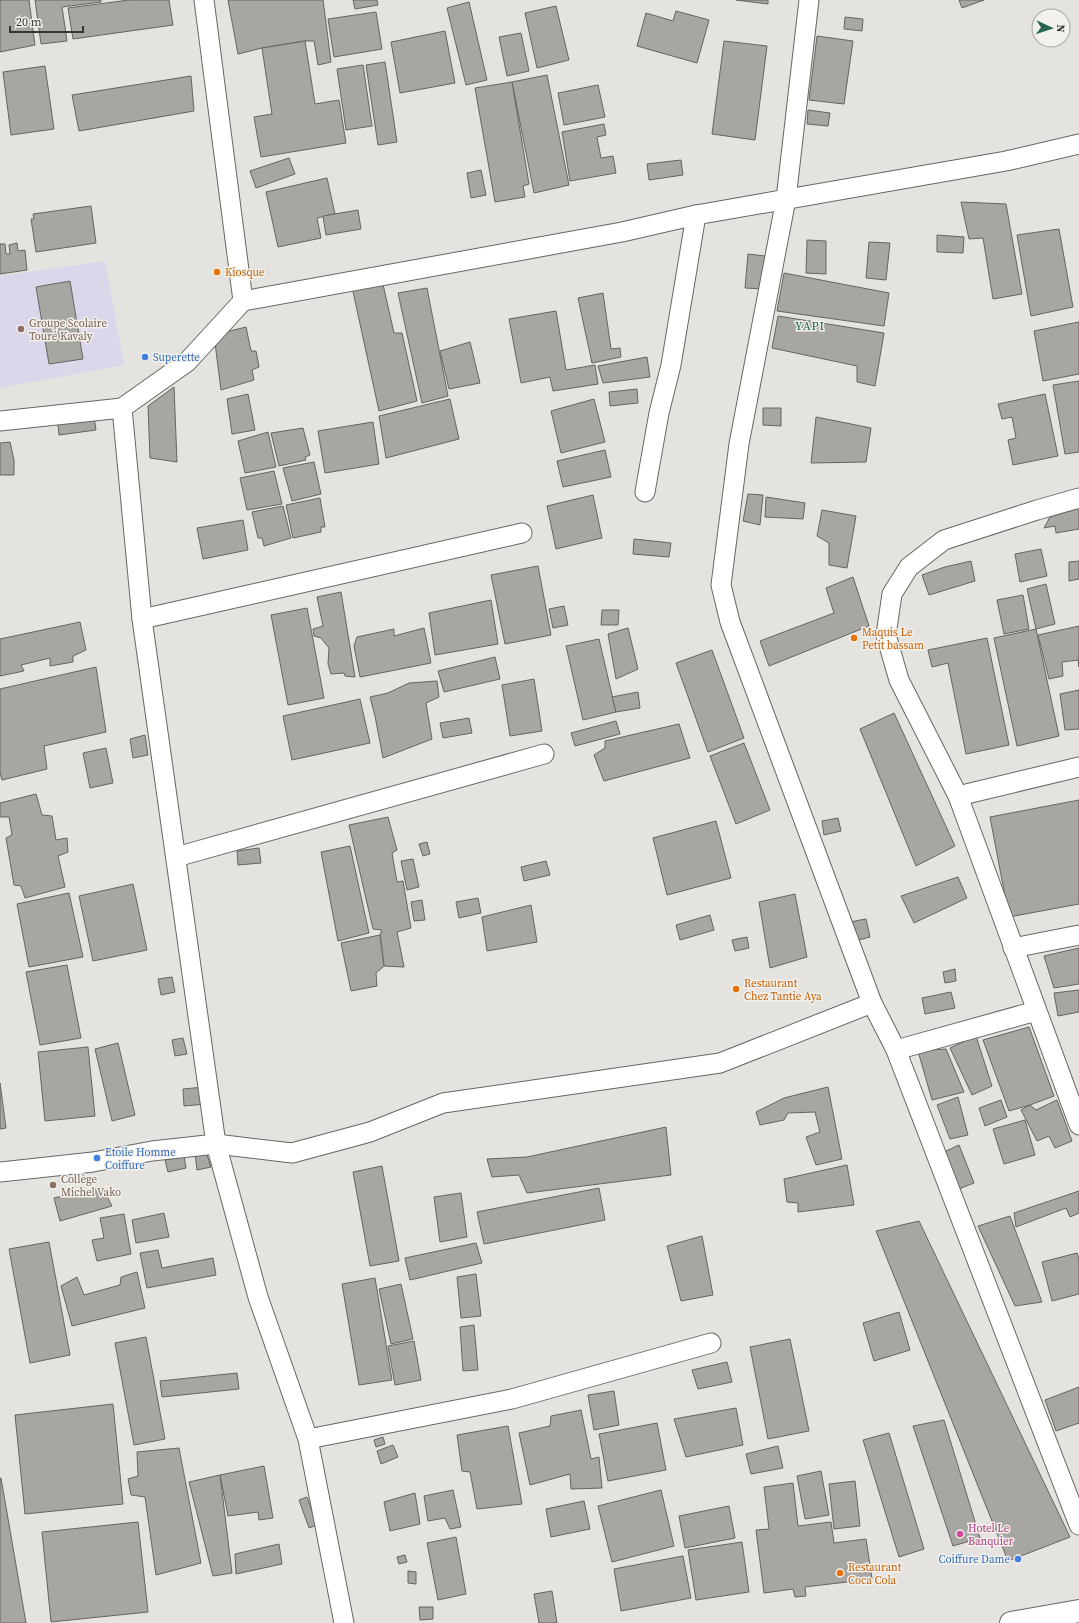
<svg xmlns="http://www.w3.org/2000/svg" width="1079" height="1623" font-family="'Source Serif 4',serif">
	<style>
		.education { fill: #dcd6eb }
		.building { fill: #a8a6a2; stroke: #666461 }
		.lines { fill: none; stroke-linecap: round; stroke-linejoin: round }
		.minor-casing { stroke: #676662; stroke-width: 21 }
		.primary-casing { stroke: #676662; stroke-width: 24 }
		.minor { stroke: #fff; stroke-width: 19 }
		.primary { stroke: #fff; stroke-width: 22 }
		.food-dot { fill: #e8710a; stroke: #f2f1ec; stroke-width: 1.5 }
		.education-dot { fill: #8d6e63; stroke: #f2f1ec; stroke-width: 1.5 }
		.shop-dot { fill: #3f7fe0; stroke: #f2f1ec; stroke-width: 1.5 }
		.hotel-dot { fill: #d1479c; stroke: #f2f1ec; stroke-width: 1.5 }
		.labels { text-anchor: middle; stroke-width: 3; stroke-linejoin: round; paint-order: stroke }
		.food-label { font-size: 11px; fill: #c56008; stroke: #f2f1ec; text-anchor: start }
		.education-label { font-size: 11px; fill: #785e54; stroke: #f2f1ec; text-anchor: start }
		.shop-label { font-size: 11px; fill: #366cbe; stroke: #f2f1ec; text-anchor: start }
		.hotel-label { font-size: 11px; fill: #b23c85; stroke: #f2f1ec; text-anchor: start }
		.neighbourhood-label { font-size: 12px; letter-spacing: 1px; fill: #12604c; stroke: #f2f1ec }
	</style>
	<rect width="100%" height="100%" fill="#e5e3df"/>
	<polygon class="education" points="105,261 124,365 0,388 0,276"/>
	<g class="building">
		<polygon points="0,0 29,0 35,45 0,52"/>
		<polygon points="35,0 101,0 101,2 62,7 67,41 41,44"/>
		<polygon points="129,0 169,0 173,25 73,39 68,8"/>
		<polygon points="228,0 323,0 331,62 318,65 314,41 305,41 262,48 238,54"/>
		<polygon points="353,0 377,0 378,5 355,9"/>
		<polygon points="736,0 768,0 768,4"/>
		<polygon points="959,0 984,0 962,8"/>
		<polygon points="469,2 487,80 466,85 447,8"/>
		<polygon points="556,6 569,60 537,68 525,13"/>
		<polygon points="676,11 709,20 697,63 637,46 646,13 673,21"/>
		<polygon points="376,12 382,49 334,57 328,19"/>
		<polygon points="845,17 863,19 862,31 844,29"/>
		<polygon points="445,31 455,83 400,93 391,42"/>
		<polygon points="521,33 529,71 507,76 499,37"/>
		<polygon points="817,36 853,41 844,104 809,100"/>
		<polygon points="305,41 315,104 339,100 346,143 261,157 254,117 272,114 262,48"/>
		<polygon points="724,41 767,46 755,140 712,134"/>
		<polygon points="385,62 397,142 378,145 366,65"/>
		<polygon points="363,65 372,126 346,130 337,69"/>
		<polygon points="45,66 54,129 11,135 3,72"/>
		<polygon points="547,75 569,185 534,193 512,82"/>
		<polygon points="191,76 194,111 79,131 72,95"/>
		<polygon points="512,82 529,184 523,186 525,197 495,202 475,88"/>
		<polygon points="598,85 605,117 564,125 558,93"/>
		<polygon points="808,110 830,113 828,126 807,124"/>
		<polygon points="604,124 606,135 597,137 601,158 613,156 616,173 570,181 562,132"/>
		<polygon points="289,158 295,174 256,188 250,171"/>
		<polygon points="681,160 683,175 649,180 647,164"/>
		<polygon points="481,170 486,195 471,198 467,173"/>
		<polygon points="327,178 335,214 317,218 321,238 278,247 266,192"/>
		<polygon points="961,202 1006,204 1022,294 993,299 983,238 969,239"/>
		<polygon points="91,206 96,243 36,252 31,219 34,219 33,214"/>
		<polygon points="358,210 361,229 326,235 323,216"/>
		<polygon points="1059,229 1073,307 1031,316 1017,235"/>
		<polygon points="937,235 964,237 963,253 937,252"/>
		<polygon points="807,240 826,241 826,274 806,273"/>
		<polygon points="869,242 890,243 886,280 866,278"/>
		<polygon points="17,243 18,251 25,250 27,270 0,274 0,244 5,244 6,254 10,254 9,245"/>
		<polygon points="748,254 765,256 763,289 745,288"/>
		<polygon points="784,273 889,293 884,326 777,311"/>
		<polygon points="382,280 394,333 402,333 417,401 379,411 352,287"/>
		<polygon points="70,281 83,359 49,364 36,287"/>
		<polygon points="427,288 448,396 422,403 398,293"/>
		<polygon points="603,293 611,349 620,348 621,357 592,363 578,298"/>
		<polygon points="556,311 566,370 595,365 598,384 553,391 550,377 521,383 509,319"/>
		<polygon points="778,316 884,333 875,386 857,382 857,366 772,348"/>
		<polygon points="1079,322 1079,374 1043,381 1034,331"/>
		<polygon points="246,327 251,351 256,351 259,367 252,370 254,380 221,390 214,335"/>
		<polygon points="470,342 480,383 449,389 440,351"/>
		<polygon points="647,357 650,377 603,383 598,366"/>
		<polygon points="1079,381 1079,452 1065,454 1053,385"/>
		<polygon points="174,387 177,462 150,458 148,406"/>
		<polygon points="637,389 638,403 610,406 609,392"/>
		<polygon points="248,394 255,430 232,434 227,399"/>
		<polygon points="1045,394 1058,456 1013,465 1008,440 1016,438 1012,417 1002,419 998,404"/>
		<polygon points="450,399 459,439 386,458 379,416"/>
		<polygon points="594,399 605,442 561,453 551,411"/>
		<polygon points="763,408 781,408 781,426 763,425"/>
		<polygon points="93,411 96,430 59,435 57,416"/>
		<polygon points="816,417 871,428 866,462 811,463"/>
		<polygon points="373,422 379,464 325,473 318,431"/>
		<polygon points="303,428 310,455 305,457 306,460 279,466 271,433"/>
		<polygon points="268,432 276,467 245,473 238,441"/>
		<polygon points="10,442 14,460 14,475 0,475 0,443"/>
		<polygon points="605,450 611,477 563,487 557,461"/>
		<polygon points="314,462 321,494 292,501 283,468"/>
		<polygon points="274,471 282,504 247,510 240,478"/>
		<polygon points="748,494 763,495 760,525 743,521"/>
		<polygon points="593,495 602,538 556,549 547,506"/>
		<polygon points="766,497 805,503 803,519 765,517"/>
		<polygon points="320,498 325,527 321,527 321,532 293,538 286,505"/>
		<polygon points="283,506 291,538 264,546 262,538 258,538 252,512"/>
		<polygon points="1079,508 1079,529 1056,533 1055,526 1044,528 1050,517"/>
		<polygon points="822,510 856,516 847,568 829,565 829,543 817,536"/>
		<polygon points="243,520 248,550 203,559 197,528"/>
		<polygon points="634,539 671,543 669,557 633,554"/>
		<polygon points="1041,549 1047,576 1020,582 1015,554"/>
		<polygon points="971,561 975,581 929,595 922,575 945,567"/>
		<polygon points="1079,561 1079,579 1069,581 1069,562"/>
		<polygon points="538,566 551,635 505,644 491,575"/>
		<polygon points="853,577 869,626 769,666 760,641 834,613 826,588"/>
		<polygon points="1046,584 1055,624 1036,629 1027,589"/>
		<polygon points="341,592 355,677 345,676 344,673 331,674 328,664 329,648 321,638 314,636 313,629 323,626 317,597"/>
		<polygon points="1023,595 1029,629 1004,634 997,600"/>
		<polygon points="491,600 498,644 435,655 429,613"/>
		<polygon points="564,606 568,625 553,628 549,609"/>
		<polygon points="307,608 324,698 288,705 271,615"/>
		<polygon points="602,610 619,610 618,625 601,625"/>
		<polygon points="80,622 86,650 73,656 73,662 50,666 50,658 21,665 24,671 0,676 0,639"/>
		<polygon points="1079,626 1079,667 1078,660 1062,662 1063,676 1049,679 1038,635"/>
		<polygon points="424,628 431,663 360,677 354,646 357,637 394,629 394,636"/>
		<polygon points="628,628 638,669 616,679 608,634"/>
		<polygon points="1036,629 1059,736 1017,746 994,638"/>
		<polygon points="987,638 1009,745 966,754 948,663 932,667 928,650"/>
		<polygon points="599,639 616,712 583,720 566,646"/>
		<polygon points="712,650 744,738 708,752 676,663"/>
		<polygon points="495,657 500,679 444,692 438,671"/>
		<polygon points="96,667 106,732 44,746 47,769 2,780 0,773 0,689"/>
		<polygon points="534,679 542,731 510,736 502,685"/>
		<polygon points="437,681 439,697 426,703 432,739 383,758 375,716 370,697 388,693 409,683"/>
		<polygon points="1079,690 1079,729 1065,730 1060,694"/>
		<polygon points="638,692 640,708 616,712 612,697"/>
		<polygon points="360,699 370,743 292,760 283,716"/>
		<polygon points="894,713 955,846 916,866 860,729"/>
		<polygon points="469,718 472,733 443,738 440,723"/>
		<polygon points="616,721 620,734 575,746 571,733"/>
		<polygon points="679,724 690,758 604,781 594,755 605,748 605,741"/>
		<polygon points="145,735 148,755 133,758 130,739"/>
		<polygon points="744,743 770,810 736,824 710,756"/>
		<polygon points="106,748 113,783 90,788 83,753"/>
		<polygon points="36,794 42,815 52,816 56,840 67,838 68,852 58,856 65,887 25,898 21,886 14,885 6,838 12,835 9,817 0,817 0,803"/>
		<polygon points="1079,800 1079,904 1009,917 990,817"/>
		<polygon points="388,817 397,850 392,853 397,882 403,881 411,928 397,932 404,967 384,966 380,935 382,930 373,929 349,825"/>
		<polygon points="838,818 841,831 824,835 822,821"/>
		<polygon points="716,821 731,878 667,895 653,838"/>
		<polygon points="427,842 430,854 423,856 419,844"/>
		<polygon points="350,846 369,933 338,941 321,852"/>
		<polygon points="259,848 261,863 238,865 237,851"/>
		<polygon points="413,859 419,887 407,890 401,861"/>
		<polygon points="546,861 550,875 524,881 521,867"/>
		<polygon points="958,877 967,898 914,923 901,896"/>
		<polygon points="133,884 147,950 93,961 79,896"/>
		<polygon points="69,893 83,957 29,967 17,904"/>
		<polygon points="795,894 807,957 770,968 759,902"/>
		<polygon points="478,898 481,913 459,918 456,902"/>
		<polygon points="422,900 425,920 414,921 411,902"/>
		<polygon points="531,905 537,942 487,951 482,917"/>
		<polygon points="710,915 714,930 680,940 676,925"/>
		<polygon points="866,919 870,937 855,941 850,922"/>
		<polygon points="380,935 384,966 376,973 377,986 351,991 341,943"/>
		<polygon points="747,937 749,948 735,951 732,940"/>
		<polygon points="1079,948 1079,984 1054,988 1044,956"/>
		<polygon points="67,965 81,1038 40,1045 26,972"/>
		<polygon points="955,969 956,981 945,983 943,972"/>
		<polygon points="172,977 175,992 161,995 158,979"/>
		<polygon points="1079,990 1079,1012 1058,1016 1054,993"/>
		<polygon points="951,992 955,1008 925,1014 922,998"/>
		<polygon points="1029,1027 1054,1096 1030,1105 1009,1111 983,1040"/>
		<polygon points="976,1036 992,1086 972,1095 950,1048"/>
		<polygon points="183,1038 187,1054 175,1056 172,1040"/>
		<polygon points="118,1043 135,1115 112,1121 95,1049"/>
		<polygon points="88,1047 95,1116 45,1121 38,1052"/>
		<polygon points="946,1049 964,1092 932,1100 918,1051"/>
		<polygon points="0,1083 6,1128 0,1129"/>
		<polygon points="204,1087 206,1104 184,1106 183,1089"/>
		<polygon points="828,1087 842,1159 816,1165 806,1137 820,1132 815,1112 788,1113 784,1120 760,1125 756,1112 784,1098"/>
		<polygon points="958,1097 968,1135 950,1139 937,1105"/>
		<polygon points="1001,1100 1007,1117 985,1126 979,1108"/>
		<polygon points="1057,1100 1072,1141 1055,1148 1049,1136 1037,1141 1021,1110 1030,1105 1036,1110"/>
		<polygon points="1025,1120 1035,1155 1004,1164 993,1129"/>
		<polygon points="666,1127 671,1175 527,1193 519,1175 492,1177 487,1159 527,1157"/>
		<polygon points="959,1145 974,1183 959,1189 944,1152"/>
		<polygon points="206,1152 211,1167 197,1170 195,1153"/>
		<polygon points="184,1156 186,1168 168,1172 165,1160"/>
		<polygon points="847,1165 854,1205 798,1212 798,1203 787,1202 784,1179"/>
		<polygon points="382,1166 399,1261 370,1266 353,1172"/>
		<polygon points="102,1187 112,1206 60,1221 54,1198"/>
		<polygon points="599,1188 605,1220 484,1244 477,1212"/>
		<polygon points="1079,1191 1079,1213 1070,1217 1066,1208 1016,1227 1014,1213"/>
		<polygon points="461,1193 467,1237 440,1242 434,1197"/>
		<polygon points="164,1213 169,1237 136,1243 132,1220"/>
		<polygon points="124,1214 131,1254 97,1261 92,1240 104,1238 100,1218"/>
		<polygon points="1010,1216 1042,1302 1015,1306 978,1226"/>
		<polygon points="919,1221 1070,1537 1008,1561 876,1231"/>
		<polygon points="702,1236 713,1295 681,1301 667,1246"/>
		<polygon points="49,1242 70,1355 30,1363 9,1249"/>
		<polygon points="476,1243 482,1263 410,1280 405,1258"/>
		<polygon points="158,1250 162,1268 213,1258 216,1275 147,1288 140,1253"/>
		<polygon points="1077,1253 1079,1259 1079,1294 1052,1301 1042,1262"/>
		<polygon points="137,1272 145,1308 72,1326 61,1286 77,1277 84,1295 120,1285 121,1277"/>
		<polygon points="476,1274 481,1316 461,1318 457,1277"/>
		<polygon points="375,1278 392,1380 359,1385 342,1284"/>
		<polygon points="401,1284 413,1339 391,1344 379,1289"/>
		<polygon points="899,1312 910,1350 874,1361 863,1323"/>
		<polygon points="474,1325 478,1370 463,1371 460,1327"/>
		<polygon points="146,1337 165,1439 134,1445 115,1343"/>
		<polygon points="790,1339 809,1431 768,1439 750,1347"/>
		<polygon points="414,1341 421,1380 395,1385 388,1346"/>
		<polygon points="727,1362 732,1382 698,1389 692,1370"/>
		<polygon points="237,1373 239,1389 162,1397 160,1381"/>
		<polygon points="1079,1387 1079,1423 1056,1431 1045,1400"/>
		<polygon points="614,1391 619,1425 594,1430 588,1395"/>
		<polygon points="113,1404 123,1504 25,1514 15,1415"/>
		<polygon points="736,1408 743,1445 686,1457 674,1419"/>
		<polygon points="581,1410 591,1459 599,1457 602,1488 571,1489 570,1474 530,1485 519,1433 550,1426 551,1416"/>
		<polygon points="944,1420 980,1538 953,1546 913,1426"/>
		<polygon points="657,1423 666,1470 608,1481 599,1434"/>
		<polygon points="508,1426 522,1504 477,1509 470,1472 462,1471 457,1435"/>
		<polygon points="889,1433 924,1549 899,1557 863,1440"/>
		<polygon points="383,1437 385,1444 376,1447 374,1440"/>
		<polygon points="393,1445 398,1457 381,1464 377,1451"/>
		<polygon points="778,1446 783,1468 751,1474 746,1454"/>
		<polygon points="179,1448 201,1563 156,1575 145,1497 131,1495 128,1479 138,1476 137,1452"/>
		<polygon points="264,1466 273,1518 259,1520 258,1512 228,1516 220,1475"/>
		<polygon points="821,1471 829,1515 805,1519 797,1476"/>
		<polygon points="220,1475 232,1573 213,1576 189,1482"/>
		<polygon points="0,1478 1,1478 26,1623 0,1623"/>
		<polygon points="855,1481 860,1526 834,1529 829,1484"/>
		<polygon points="793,1483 798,1526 831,1522 834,1543 866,1539 872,1579 805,1587 806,1596 795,1597 793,1589 764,1593 756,1530 769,1529 764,1487"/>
		<polygon points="453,1490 461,1527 450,1529 445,1518 428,1521 424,1496"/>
		<polygon points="661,1490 674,1546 612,1562 598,1506"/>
		<polygon points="415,1493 420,1524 390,1531 384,1502"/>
		<polygon points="307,1497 317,1525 309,1528 299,1500"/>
		<polygon points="584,1501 590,1529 551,1537 546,1509"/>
		<polygon points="729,1506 735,1538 685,1548 679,1516"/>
		<polygon points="138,1522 148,1612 51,1622 42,1532"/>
		<polygon points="456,1537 466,1594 438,1600 427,1543"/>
		<polygon points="742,1542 749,1592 696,1600 688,1550"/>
		<polygon points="279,1544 282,1564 236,1574 235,1554"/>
		<polygon points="405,1555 407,1562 399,1564 397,1557"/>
		<polygon points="683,1556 691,1598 621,1611 614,1569"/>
		<polygon points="408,1571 416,1572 416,1584 408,1583"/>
		<polygon points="552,1591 557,1623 539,1623 534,1594"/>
		<polygon points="419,1607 433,1607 433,1619 420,1620"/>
	</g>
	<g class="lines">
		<defs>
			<g id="minor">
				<polyline points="204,0 243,301"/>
				<polyline points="809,0 786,199 739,444 721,585 730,622 872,1003 896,1050 1079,1525"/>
				<polyline points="0,421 122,408"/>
				<polyline points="645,492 659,413 671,365 696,215"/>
				<polyline points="1079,498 1037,510 944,540 909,567 892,594 886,635 899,680 958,796 1079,1125"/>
				<polyline points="142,619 522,533"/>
				<polyline points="958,796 1079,767"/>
				<polyline points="176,857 544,754"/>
				<polyline points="1013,948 1079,935"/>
				<polyline points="896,1050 1036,1011"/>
				<polyline points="0,1172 93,1162 152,1151 216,1144 292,1153 370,1132 443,1103 720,1063 872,1003"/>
				<polyline points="308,1439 512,1399 711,1343"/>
				<polyline points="344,1623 308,1439 258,1297 216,1144 142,619 122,408 187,362 243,301 622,232 696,215 1006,161 1079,144"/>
			</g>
			<polyline id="primary" points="1011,1623 1079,1611"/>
		</defs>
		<use href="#minor" class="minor-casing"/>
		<use href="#primary" class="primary-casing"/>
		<use href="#minor" class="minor"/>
		<use href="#primary" class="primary"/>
	</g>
	<g class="food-dot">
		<circle cx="217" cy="272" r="4"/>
		<circle cx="854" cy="638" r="4"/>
		<circle cx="736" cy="989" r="4"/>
		<circle cx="840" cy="1573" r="4"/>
	</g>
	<g class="education-dot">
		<circle cx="21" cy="329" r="4"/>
		<circle cx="53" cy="1185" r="4"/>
	</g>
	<g class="shop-dot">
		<circle cx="145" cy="357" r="4"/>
		<circle cx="97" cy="1158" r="4"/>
		<circle cx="1018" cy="1559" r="4"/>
	</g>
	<circle class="hotel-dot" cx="960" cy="1534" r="4"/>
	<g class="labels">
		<g class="food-label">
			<text x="225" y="276">Kiosque</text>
			<text x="862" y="636">Maquis Le<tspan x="862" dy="13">Petit bassam</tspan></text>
			<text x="744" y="987">Restaurant<tspan x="744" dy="13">Chez Tantie Aya</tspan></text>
			<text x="848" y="1571">Restaurant<tspan x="848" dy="13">Coca Cola</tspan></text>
		</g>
		<g class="education-label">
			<text x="29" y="327">Groupe Scolaire<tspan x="29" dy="13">Touré Kavaly</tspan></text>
			<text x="61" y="1183">Collège<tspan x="61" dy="13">Michel Vako</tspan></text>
		</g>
		<g class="shop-label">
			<text x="153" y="361">Superette</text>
			<text x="105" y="1156">Etoile Homme<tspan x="105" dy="13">Coiffure</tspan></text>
			<text x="1010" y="1563" text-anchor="end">Coiffure Dame</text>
		</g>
		<g class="hotel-label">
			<text x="968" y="1532">Hotel Le<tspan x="968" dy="13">Banquier</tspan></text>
		</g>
		<g class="neighbourhood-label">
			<text x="810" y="330">YAPI</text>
		</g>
	</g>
	<g transform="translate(1051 28) rotate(93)"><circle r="19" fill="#f2f1ec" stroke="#a7a6a2"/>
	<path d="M0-3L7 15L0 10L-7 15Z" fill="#256552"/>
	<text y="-6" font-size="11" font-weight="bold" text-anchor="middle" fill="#363534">N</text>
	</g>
	<path d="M10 26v6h73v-6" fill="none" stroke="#363534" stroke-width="2"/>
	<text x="16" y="26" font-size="12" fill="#363534" stroke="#f2f1ec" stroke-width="3" paint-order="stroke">20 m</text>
</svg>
